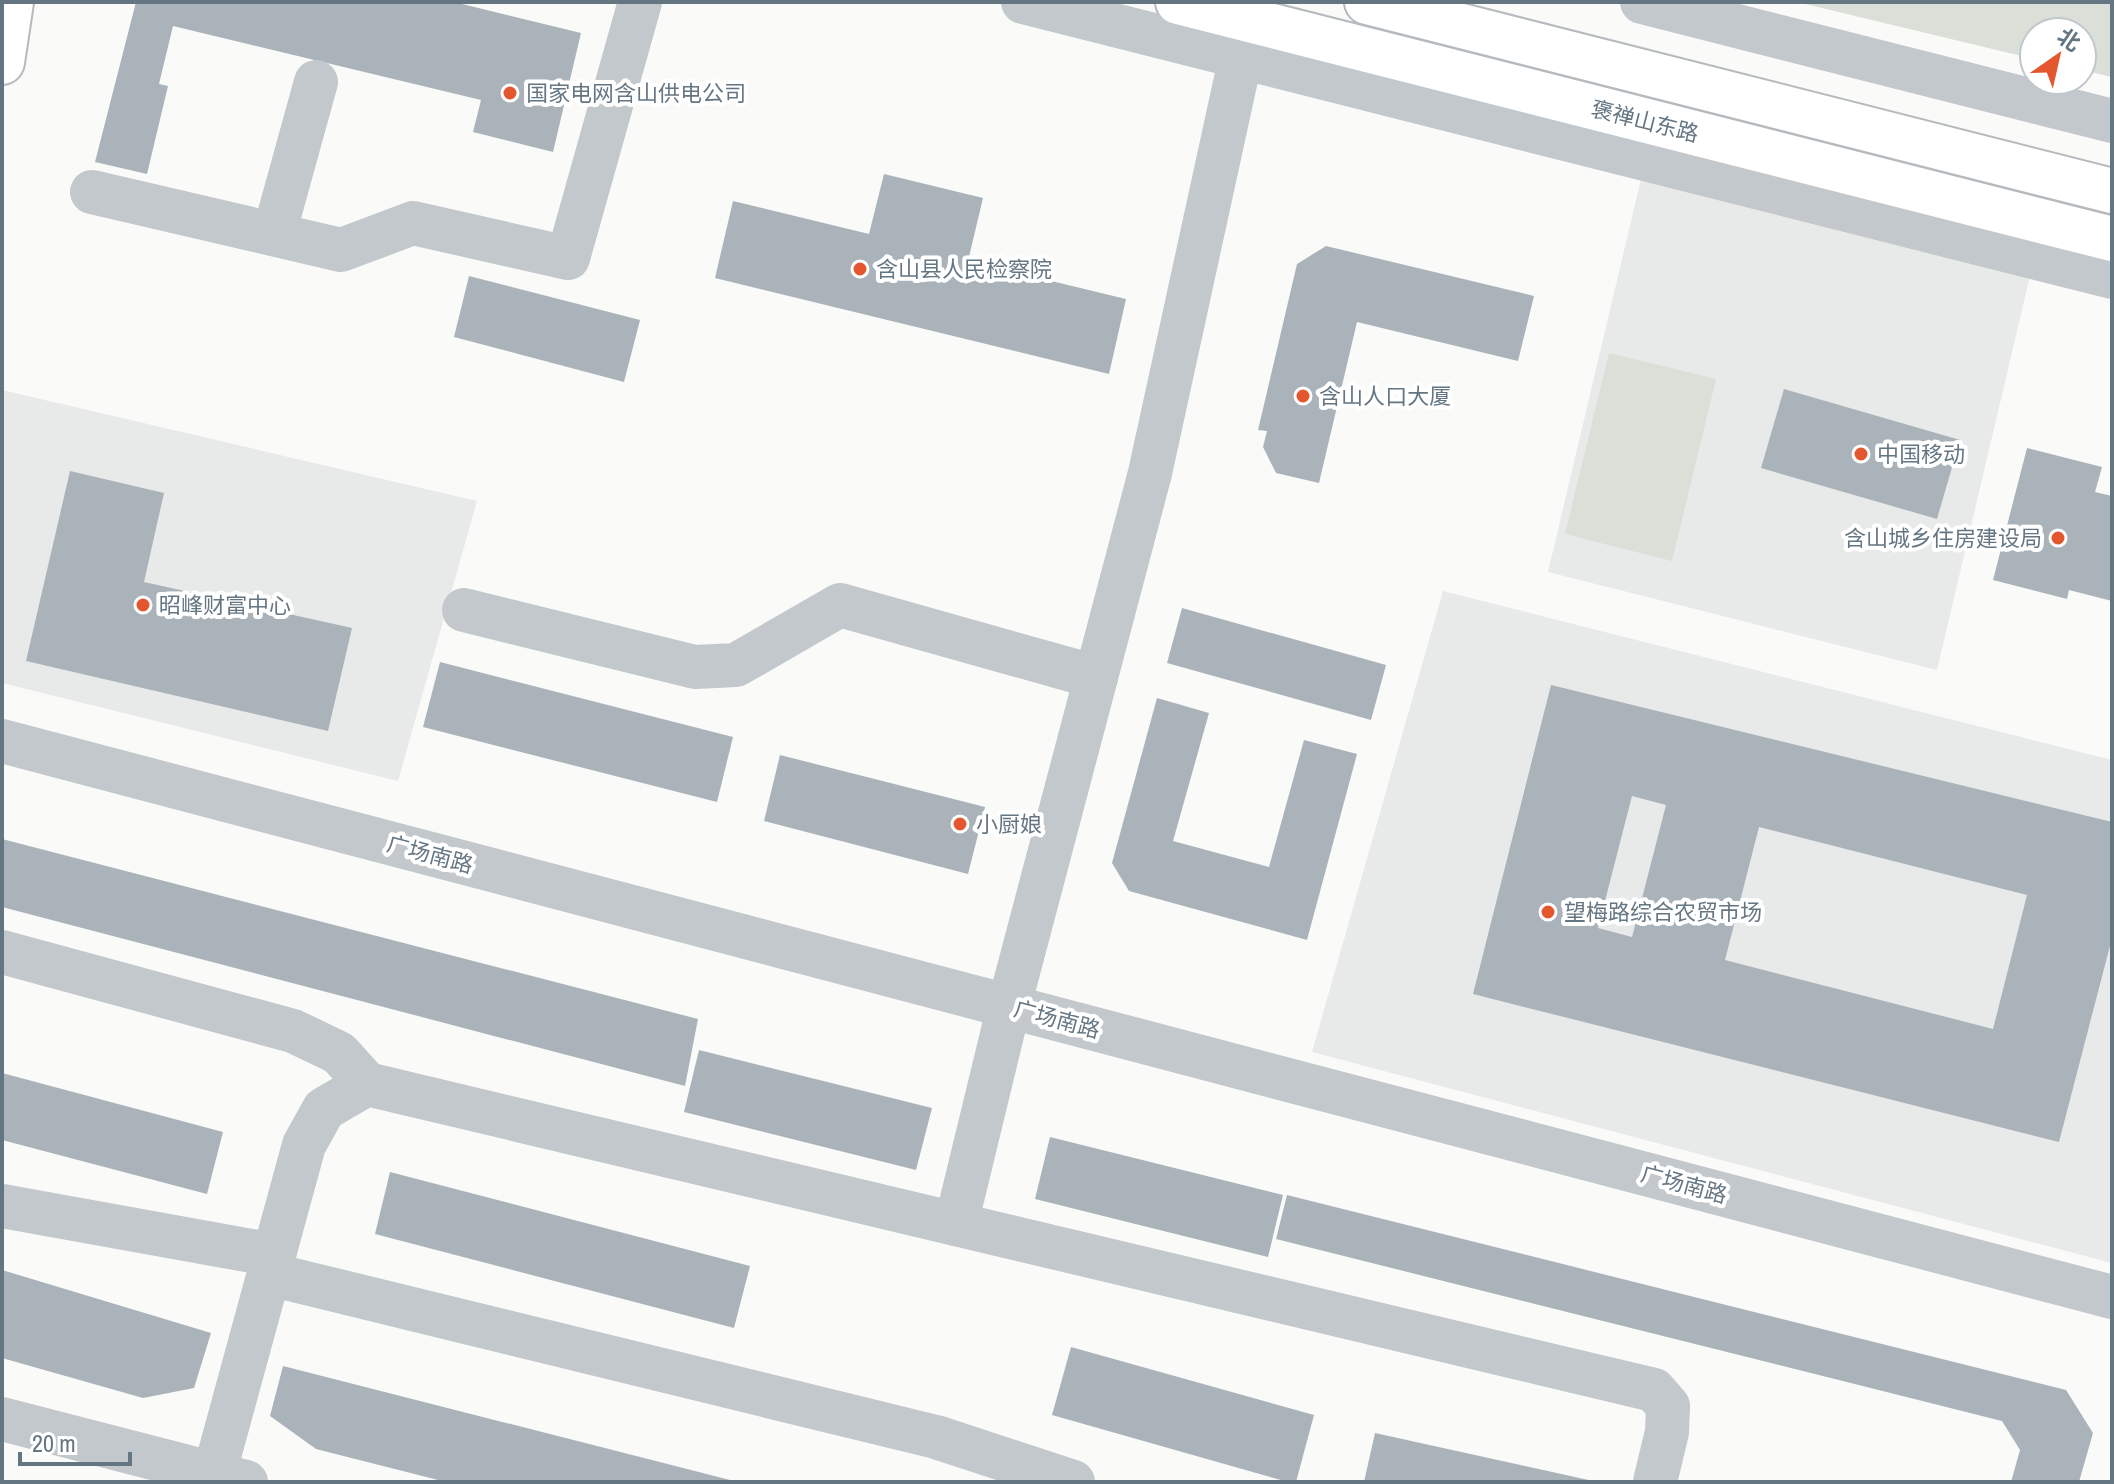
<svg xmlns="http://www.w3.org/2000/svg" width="2114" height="1484" font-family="'Archivo Narrow','Noto Sans SC',sans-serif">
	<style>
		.built { fill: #e8e9e9 }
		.green { fill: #dadfd7 }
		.building { fill: #aab3b9; fill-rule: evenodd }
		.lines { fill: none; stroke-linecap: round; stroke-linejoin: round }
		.major-casing { stroke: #b5babe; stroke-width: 48 }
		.minor { stroke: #c3c8cc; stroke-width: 44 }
		.major { stroke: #fff; stroke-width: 44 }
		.poi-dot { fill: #e4572e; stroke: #fff; stroke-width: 3 }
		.labels { text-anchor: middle; stroke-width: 8; stroke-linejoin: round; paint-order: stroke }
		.poi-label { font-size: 22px; fill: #657683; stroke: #fff; text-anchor: start }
		.street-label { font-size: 22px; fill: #657683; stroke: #fff }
	</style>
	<rect width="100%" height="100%" fill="#fafaf8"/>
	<g class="built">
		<polygon points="1641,179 2030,276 1937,670 1548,572"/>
		<polygon points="2,390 477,501 398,781 2,683"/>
		<polygon points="1443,591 2112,760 2112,1263 1312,1052"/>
	</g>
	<g class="green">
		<polygon points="1797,2 2112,2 2112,77 2082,70 2082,32 2034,32 2034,59"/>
		<polygon points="1609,353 1716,379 1672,561 1565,534"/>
	</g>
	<g class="building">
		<polygon points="136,2 454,2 581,33 553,152 473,132 481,100 173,26 159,84 168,86 147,174 95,162"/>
		<polygon points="884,174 983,198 968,261 1126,299 1109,374 715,278 733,201 869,234"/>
		<polygon points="1326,246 1534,296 1518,361 1357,322 1319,483 1276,473 1263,447 1267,431 1258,430 1297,264"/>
		<polygon points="469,276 640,320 624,382 454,337"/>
		<polygon points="1784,389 1960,440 1937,519 1761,468"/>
		<polygon points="2027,448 2102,467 2095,492 2112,496 2112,601 2069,590 2067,599 1993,580"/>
		<polygon points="70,471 164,493 144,582 352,628 328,731 26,661"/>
		<polygon points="1182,608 1386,665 1371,720 1167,663"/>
		<polygon points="440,662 733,737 717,802 423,727"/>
		<path d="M1551,685L2112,822V938L2059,1142L1473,994ZM1632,796L1666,805L1632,937L1598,928ZM1759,827L2027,895L1993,1029L1725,960Z"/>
		<polygon points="1157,698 1209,713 1173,841 1269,867 1304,740 1357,754 1307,940 1129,891 1112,863"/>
		<polygon points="780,755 985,807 968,874 764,821"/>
		<polygon points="2,839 698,1019 685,1086 2,907"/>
		<polygon points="699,1050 932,1108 916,1170 684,1112"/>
		<polygon points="2,1073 223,1132 207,1194 2,1140"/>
		<polygon points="1050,1137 1283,1195 1268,1257 1035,1199"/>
		<polygon points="390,1172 750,1266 734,1328 375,1234"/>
		<polygon points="1287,1195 2066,1390 2093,1433 2079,1482 2011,1482 2020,1450 2002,1421 1276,1239"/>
		<polygon points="2,1270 211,1333 194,1388 143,1398 2,1358"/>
		<polygon points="1071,1347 1314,1415 1296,1482 1288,1482 1052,1415"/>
		<polygon points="283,1366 734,1481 734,1482 446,1482 316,1449 270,1416"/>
		<polygon points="1375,1433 1593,1481 1593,1482 1364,1482"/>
	</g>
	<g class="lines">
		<defs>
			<g id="major">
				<polyline points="1178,2 2112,239"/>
				<polyline points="1367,2 2112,191"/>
				<polyline points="2,62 11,2"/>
			</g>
		</defs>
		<use href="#major" class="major-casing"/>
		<g class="minor">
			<polyline points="1023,2 2112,277"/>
			<polyline points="1642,2 2112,121"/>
			<polyline points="92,192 341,250 413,223 568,258 640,2"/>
			<polyline points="274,234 316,82"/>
			<polyline points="464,610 695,667 736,665 840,605 1096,677"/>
			<polyline points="2,741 2112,1297"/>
			<polyline points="2,952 293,1031 339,1053 367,1084"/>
			<polyline points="2,1206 274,1255"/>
			<polyline points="956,1224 1009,1006 1150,473 1241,56"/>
			<polyline points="269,1274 936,1437 1073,1482"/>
			<polyline points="2,1419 246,1482"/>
			<polyline points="212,1482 304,1145 324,1109 367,1084 1654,1390 1668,1406 1667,1432 1655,1482"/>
		</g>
		<use href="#major" class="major"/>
	</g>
	<g class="poi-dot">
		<circle cx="510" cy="93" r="8"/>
		<circle cx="860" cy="269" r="8"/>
		<circle cx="1303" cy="396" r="8"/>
		<circle cx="1861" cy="454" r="8"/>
		<circle cx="2058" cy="538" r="8"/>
		<circle cx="143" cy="605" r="8"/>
		<circle cx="960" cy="824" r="8"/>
		<circle cx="1548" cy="912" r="8"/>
	</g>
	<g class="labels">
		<g class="poi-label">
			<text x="526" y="101">国家电网含山供电公司</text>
			<text x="876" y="277">含山县人民检察院</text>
			<text x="1319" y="404">含山人口大厦</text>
			<text x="1877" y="462">中国移动</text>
			<text x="2042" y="546" text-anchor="end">含山城乡住房建设局</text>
			<text x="159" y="613">昭峰财富中心</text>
			<text x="976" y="832">小厨娘</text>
			<text x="1564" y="920">望梅路综合农贸市场</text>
		</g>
		<g class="street-label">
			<text transform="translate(1645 121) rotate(14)" y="8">褒禅山东路</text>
			<text transform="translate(430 854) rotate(15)" y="8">广场南路</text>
			<text transform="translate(1057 1019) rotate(15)" y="8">广场南路</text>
			<text transform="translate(1684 1184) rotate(15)" y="8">广场南路</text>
		</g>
	</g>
	<rect width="2114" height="1484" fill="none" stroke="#657683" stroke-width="8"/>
	<g transform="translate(2058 56) rotate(34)"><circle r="38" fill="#ffffff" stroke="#c1c8cd" stroke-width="2"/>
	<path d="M0-6L14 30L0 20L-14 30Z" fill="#e4572e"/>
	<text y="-12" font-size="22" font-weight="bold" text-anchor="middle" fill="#657683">北</text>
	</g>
	<path d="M20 1452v12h110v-12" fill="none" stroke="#657683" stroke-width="4"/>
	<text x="32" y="1452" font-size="24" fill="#657683" stroke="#ffffff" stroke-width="6" paint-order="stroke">20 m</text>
</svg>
